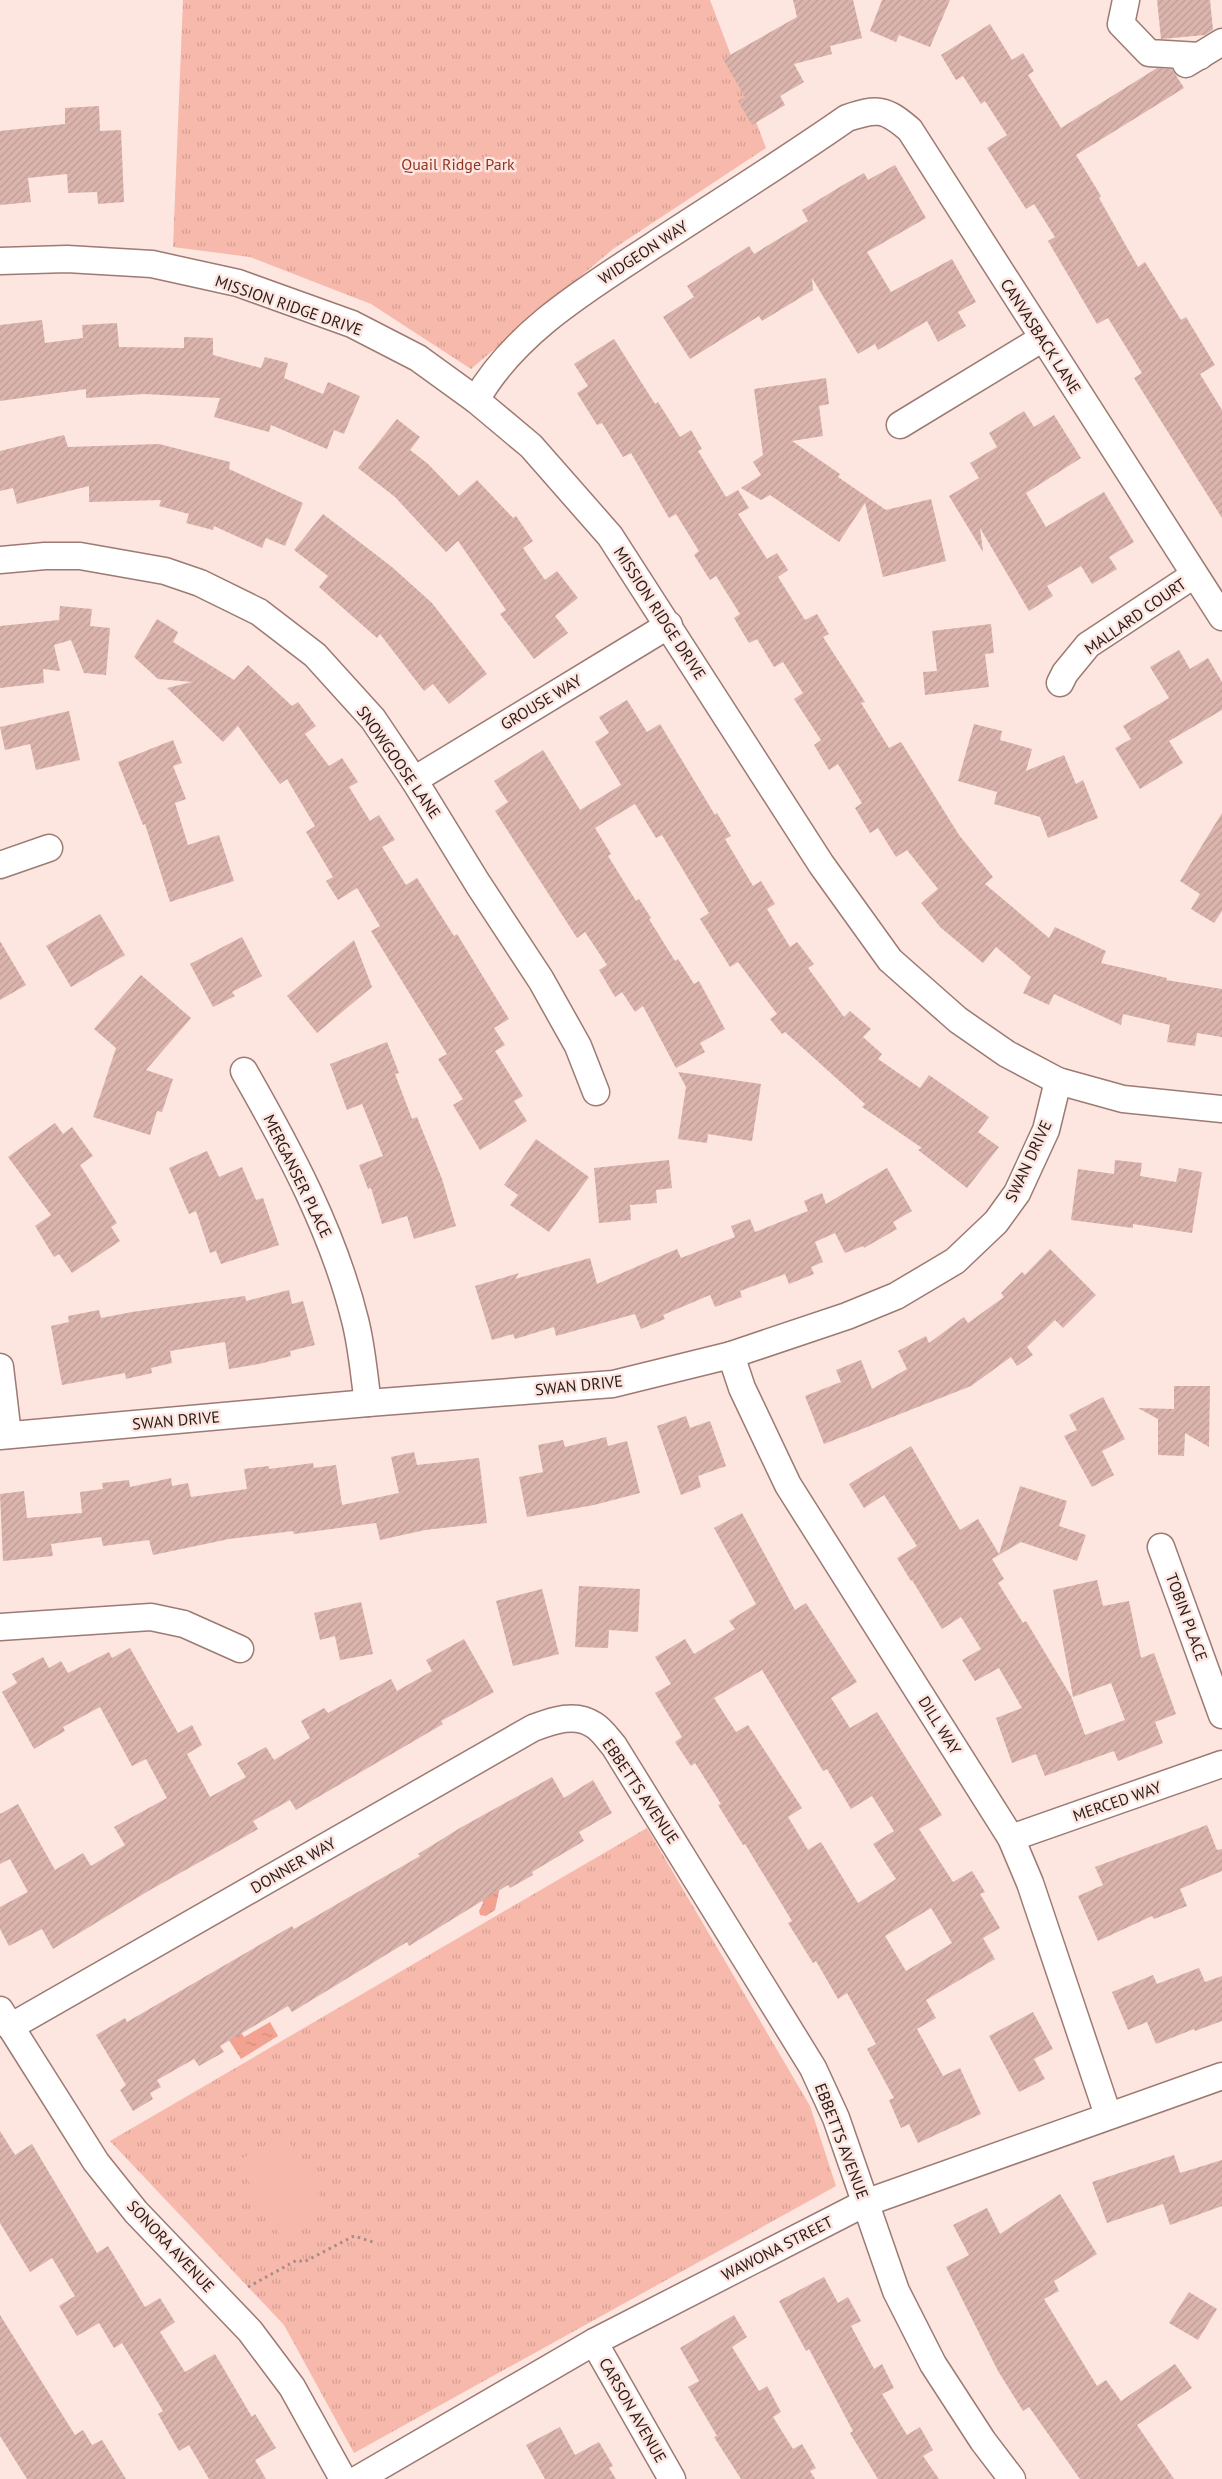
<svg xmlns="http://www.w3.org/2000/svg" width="1222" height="2479" font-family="'PT Sans',sans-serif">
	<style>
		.park { fill: url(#park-tufts) }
		.pitch { fill: #f7b9ab }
		.water { fill: url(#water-ripples) }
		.building { fill: url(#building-hatch); fill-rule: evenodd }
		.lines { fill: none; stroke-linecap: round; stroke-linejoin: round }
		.minor-casing { stroke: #9d7a72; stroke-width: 29 }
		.path { stroke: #a28e8a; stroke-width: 3; stroke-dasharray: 2.5 4; stroke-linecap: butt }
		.minor { stroke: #fff; stroke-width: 26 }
		.labels { text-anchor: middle; stroke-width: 5; stroke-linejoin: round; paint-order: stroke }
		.park-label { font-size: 16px; fill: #913422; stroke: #fde5e0 }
		.street-label { font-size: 16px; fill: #291b18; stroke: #fde5e0 }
	</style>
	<defs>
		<pattern id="park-tufts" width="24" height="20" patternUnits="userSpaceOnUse" patternTransform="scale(1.25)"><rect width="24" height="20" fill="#f7b9ab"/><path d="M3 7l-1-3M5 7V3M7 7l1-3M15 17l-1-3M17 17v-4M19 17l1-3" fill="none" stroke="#d49e92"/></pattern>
		<pattern id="water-ripples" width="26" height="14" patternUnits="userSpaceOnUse" patternTransform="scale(1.25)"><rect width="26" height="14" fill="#f2a290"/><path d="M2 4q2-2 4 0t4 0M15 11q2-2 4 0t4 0" fill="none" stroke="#d08b7b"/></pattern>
		<pattern id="building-hatch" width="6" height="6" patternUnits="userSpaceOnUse" patternTransform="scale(1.25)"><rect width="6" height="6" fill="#dbb5ad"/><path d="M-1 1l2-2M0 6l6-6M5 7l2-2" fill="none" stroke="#bc9b94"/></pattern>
	</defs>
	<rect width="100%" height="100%" fill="#fde5e0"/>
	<g class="park">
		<polygon points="183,0 710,0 766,148 613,249 471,369 371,304 250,257 173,247"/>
		<polygon points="647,1828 810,2106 836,2186 354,2453 284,2325 110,2141"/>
	</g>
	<polygon class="pitch" points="285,2134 326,2207 279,2234 237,2161"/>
	<g class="water">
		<polygon points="500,1887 495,1910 486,1916 480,1915 479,1911 483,1903 482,1898"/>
		<polygon points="270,2022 278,2036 241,2059 227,2037 239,2029 244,2037"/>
	</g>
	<g class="building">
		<polygon points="793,0 853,0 862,38 830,46 832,54 794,64 804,82 780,96 785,105 752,125 738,101 745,97 723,59 797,17"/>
		<polygon points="882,0 950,0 930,47 899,35 896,42 870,31"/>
		<polygon points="1157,0 1210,0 1213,30 1205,35 1161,39"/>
		<polygon points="990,24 1012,60 1023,53 1034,71 1028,75 1061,128 1157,68 1172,69 1184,88 1076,155 1101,196 1099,198 1138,267 1145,262 1181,320 1186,317 1215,365 1200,374 1222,410 1222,518 1134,378 1142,373 1108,318 1097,324 1048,241 1055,237 1034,204 1026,209 987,148 1007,135 985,101 981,104 963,76 956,80 941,55"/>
		<polygon points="99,106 100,131 121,130 124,202 98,204 97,192 68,193 67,174 28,178 31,202 0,205 0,131 65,124 65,108"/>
		<polygon points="895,165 926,218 867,252 891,292 952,259 976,302 958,312 966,326 938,342 927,321 878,350 875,344 858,354 812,278 813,290 762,321 759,316 690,359 663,317 694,297 687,286 749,246 754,254 808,221 802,210 843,185 864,173 868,180"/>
		<polygon points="42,320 45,343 83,338 82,325 117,323 119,347 184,348 184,337 213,338 213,355 261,368 265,357 288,363 284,378 323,394 328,382 360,396 344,434 334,430 327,449 271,425 269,432 214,417 220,398 144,394 86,398 86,389 0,401 0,325"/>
		<polygon points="614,339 655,404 658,402 680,437 691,430 702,449 698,451 726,497 738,490 749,508 738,514 767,559 777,553 788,570 778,577 805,620 817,614 829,634 823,637 865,702 861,703 889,748 901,742 959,835 993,877 985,884 1049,938 1055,927 1106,951 1101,963 1167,978 1166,980 1222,989 1222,1037 1197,1033 1195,1046 1167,1042 1170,1025 1123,1014 1121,1025 1054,994 1049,1005 1023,993 1031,977 996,947 983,963 940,927 921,903 938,889 907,850 896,857 878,828 870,833 855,808 862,803 838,764 829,770 814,745 821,740 794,699 803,693 783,662 774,667 757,639 749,643 734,618 740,614 716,576 710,580 694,555 699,551 676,514 669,518 631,453 623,457 602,423 597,425 577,393 588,386 574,364"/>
		<polygon points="826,378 829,404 819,406 823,436 792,441 840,474 838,477 886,510 931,499 946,561 883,577 865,503 839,542 770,495 761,500 741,488 761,475 753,462 763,455 754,389"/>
		<polygon points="1024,411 1034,427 1054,415 1081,458 1026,493 1046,527 1104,492 1134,542 1109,557 1117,569 1092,584 1081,566 1047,586 1053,596 1029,611 980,528 983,552 949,496 979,478 970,463 997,447 989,433"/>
		<polygon points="397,419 420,437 410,450 427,463 459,496 477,480 513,518 516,516 533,541 523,548 545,580 557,571 578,598 555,616 568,633 534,659 500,614 506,610 458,541 446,552 395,497 358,468"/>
		<polygon points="64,435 68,447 159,444 230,462 229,469 303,503 285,546 266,538 262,548 214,526 213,530 186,523 189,514 159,506 161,500 89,502 89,486 17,504 13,488 0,491 0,451"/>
		<polygon points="323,514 392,567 432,603 487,674 449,704 433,684 424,691 380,634 377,638 319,587 328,576 294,550"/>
		<polygon points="60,606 92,609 90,626 110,628 106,675 84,673 71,640 54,645 60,671 43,669 44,683 0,688 0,626 59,620"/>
		<polygon points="157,619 178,632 173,642 234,680 248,665 292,706 298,702 316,726 305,734 329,766 342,758 358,782 349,787 370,821 379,815 395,840 382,847 406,885 417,878 454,936 457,934 509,1019 494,1028 505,1045 495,1051 523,1096 514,1101 527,1121 480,1150 453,1105 463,1099 438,1059 447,1054 371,931 380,926 357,888 338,900 326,881 333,877 306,832 315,826 287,779 280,784 238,726 223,742 167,688 192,682 158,679 134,657"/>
		<polygon points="991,624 994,653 985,654 989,687 925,695 923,672 937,671 932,631"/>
		<polygon points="1179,650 1190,669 1208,658 1222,682 1222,710 1169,741 1183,763 1140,789 1115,748 1131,739 1123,726 1169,698 1150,667"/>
		<polygon points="627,700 647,732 660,724 715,815 717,813 731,836 725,839 753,886 761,881 775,904 767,909 790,947 797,942 814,964 808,968 844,1017 850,1011 871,1029 863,1037 882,1054 878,1059 920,1088 929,1075 989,1117 978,1132 999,1147 967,1188 918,1150 922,1148 862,1107 865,1104 785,1032 782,1034 770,1019 777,1014 738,962 730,967 700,919 709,913 662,835 656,838 635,804 595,828 611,854 608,856 636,901 639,899 651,918 649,919 675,961 678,959 694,984 699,981 725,1029 700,1043 705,1052 676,1068 643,1006 635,1012 622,992 615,997 599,970 607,965 585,932 577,938 495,811 508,802 494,781 543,750 580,810 621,785 595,742 609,733 599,717"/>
		<polygon points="69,711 80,760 36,770 30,744 5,750 0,727"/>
		<polygon points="974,724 1002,731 1000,740 1032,749 1026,771 1064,755 1076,784 1083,780 1098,818 1048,838 1040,817 994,804 997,792 958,781"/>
		<polygon points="173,740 182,763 173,766 186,799 175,803 188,845 219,835 234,881 170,902 145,824 143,825 118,762"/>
		<polygon points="1222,813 1222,911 1214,923 1191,909 1200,894 1180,881"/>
		<polygon points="100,914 125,955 71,987 46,946"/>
		<polygon points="242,937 262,976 232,992 235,996 213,1007 190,964"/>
		<polygon points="354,940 372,987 317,1033 287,996"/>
		<polygon points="0,941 26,985 0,1000"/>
		<polygon points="141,975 191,1018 146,1070 173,1079 162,1112 157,1111 150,1135 93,1117 116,1048 94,1029"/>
		<polygon points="387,1042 399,1073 395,1074 412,1119 417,1117 442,1179 456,1226 414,1239 407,1216 382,1224 371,1188 368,1189 359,1165 383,1156 362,1104 347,1110 330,1064"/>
		<polygon points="678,1072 761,1084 752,1141 708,1134 707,1143 678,1139 686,1087"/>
		<polygon points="55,1123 63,1134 72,1127 93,1156 80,1165 117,1223 111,1227 120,1241 72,1273 59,1254 54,1257 35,1226 51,1215 8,1157"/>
		<polygon points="536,1139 589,1177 549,1232 510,1205 518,1195 504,1185"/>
		<polygon points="207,1151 219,1177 242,1167 256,1200 263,1198 279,1245 221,1264 216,1251 210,1253 196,1211 189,1214 169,1168"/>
		<polygon points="669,1160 672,1188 656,1190 657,1203 630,1205 631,1220 599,1223 594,1168"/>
		<polygon points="1115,1160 1142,1163 1140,1176 1176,1182 1179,1168 1202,1172 1192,1233 1133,1224 1133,1228 1071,1220 1078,1169 1114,1174"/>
		<polygon points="887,1168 912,1211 893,1222 897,1229 864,1248 863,1246 845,1253 835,1233 815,1242 823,1262 811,1267 814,1274 789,1284 785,1274 740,1291 742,1297 715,1307 710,1295 663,1315 665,1319 641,1329 635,1314 556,1336 554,1327 515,1339 513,1334 492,1340 475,1286 519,1273 515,1279 590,1258 597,1284 677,1249 681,1258 735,1237 731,1226 750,1219 755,1232 808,1211 804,1201 822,1193 826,1204"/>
		<polygon points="1050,1249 1096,1295 1063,1328 1055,1320 1027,1347 1033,1355 1017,1366 1011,1357 971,1386 824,1444 805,1396 841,1382 836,1370 861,1360 872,1389 907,1369 898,1351 926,1336 929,1343 964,1317 968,1323 1004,1297 1001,1293 1022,1272 1025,1275"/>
		<polygon points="289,1290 292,1304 303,1301 315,1345 290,1351 291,1356 259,1364 229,1369 225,1342 170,1351 172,1363 151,1368 152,1373 126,1379 125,1373 62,1385 51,1326 69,1322 68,1316 99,1310 101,1318 132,1312 245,1296 246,1301"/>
		<polygon points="1174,1386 1210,1386 1209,1447 1185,1433 1184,1456 1158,1455 1158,1419 1138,1408 1174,1409"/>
		<polygon points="1103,1397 1125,1439 1102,1451 1114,1475 1092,1487 1064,1436 1077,1430 1069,1415"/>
		<polygon points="686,1416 690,1428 710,1421 726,1466 698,1476 701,1487 681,1495 657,1426"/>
		<polygon points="606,1437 608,1446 627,1441 640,1493 594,1505 527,1517 519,1477 543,1472 538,1445 563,1440 565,1447"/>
		<polygon points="911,1446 960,1530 978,1519 999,1554 1020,1486 1067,1501 1059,1526 1086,1535 1077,1561 1021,1542 992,1559 1004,1579 998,1583 1023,1623 1026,1621 1071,1696 1085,1735 1125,1720 1111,1683 1073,1697 1053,1590 1097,1580 1103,1606 1129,1601 1141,1658 1154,1653 1176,1714 1155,1722 1163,1743 1118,1761 1114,1751 1045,1776 1036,1754 1012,1763 996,1718 1022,1708 999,1668 975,1681 962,1660 981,1649 961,1617 942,1629 912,1580 911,1581 897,1558 917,1546 884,1495 864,1508 849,1484"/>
		<polygon points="414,1452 417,1465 479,1458 487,1523 425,1530 380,1540 376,1523 294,1534 293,1531 229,1539 153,1555 149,1540 103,1546 101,1537 51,1544 53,1556 3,1561 0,1494 24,1491 27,1518 82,1513 80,1492 103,1489 102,1483 129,1480 130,1487 171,1478 172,1486 188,1483 191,1497 247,1489 244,1469 269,1466 269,1469 313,1463 314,1468 336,1465 342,1505 399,1493 391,1457"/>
		<path d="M742,1513L795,1610L806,1603L857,1682L831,1698L850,1728L877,1712L942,1815L919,1829L953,1882L972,1871L985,1892L980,1894L1000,1928L983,1938L995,1959L926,2000L936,2018L917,2029L943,2076L960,2068L981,2114L918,2143L909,2124L901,2128L889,2100L894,2098L867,2049L876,2044L847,1993L838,1999L816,1961L813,1963L788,1923L792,1921L745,1844L743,1845L718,1805L721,1804L695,1763L691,1766L675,1742L682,1737L655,1693L671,1684L655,1657L685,1639L694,1654L735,1629L729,1621L756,1604L714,1528ZM762,1670L823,1771L827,1769L851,1809L872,1796L894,1831L873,1844L896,1879L858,1903L821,1842L808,1850L788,1817L802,1808L748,1725L736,1732L714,1698ZM931,1908L952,1943L906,1971L885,1936Z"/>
		<polygon points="579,1586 640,1589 638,1632 609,1630 608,1648 575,1647"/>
		<polygon points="542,1589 559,1654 513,1666 496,1601"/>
		<polygon points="361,1602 373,1654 340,1660 335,1636 320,1640 314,1613"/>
		<polygon points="464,1639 494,1692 441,1721 443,1724 296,1810 290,1800 253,1821 258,1829 150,1890 53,1949 42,1929 9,1946 0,1929 0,1907 28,1892 10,1859 0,1864 0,1814 18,1804 55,1870 83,1853 91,1866 125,1845 114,1827 167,1798 146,1759 132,1766 100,1707 63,1727 65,1731 34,1749 2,1692 17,1683 12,1674 43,1657 49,1668 61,1661 68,1673 109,1652 112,1658 130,1648 178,1733 192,1725 202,1745 187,1754 210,1797 246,1777 237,1763 266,1747 274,1760 310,1738 301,1721 324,1708 328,1713 391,1679 397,1691 432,1671 426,1660"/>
		<polygon points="552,1777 564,1798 593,1780 612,1813 579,1832 584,1841 532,1872 533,1875 510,1888 508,1885 409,1946 407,1942 292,2012 288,2006 220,2046 224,2052 199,2066 194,2059 157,2080 161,2087 150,2093 153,2099 133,2111 120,2090 126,2085 96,2035 125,2018 127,2022 292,1926 294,1929 420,1856 418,1854 460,1828"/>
		<polygon points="1207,1825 1217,1850 1222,1849 1222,1871 1180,1889 1187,1906 1154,1919 1152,1916 1098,1941 1078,1896 1103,1885 1095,1867"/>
		<polygon points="1199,1968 1205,1982 1222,1976 1222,2021 1195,2031 1194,2029 1156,2044 1147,2022 1128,2030 1112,1992 1153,1975 1157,1984"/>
		<polygon points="1033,2012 1053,2049 1034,2059 1045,2079 1019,2092 989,2036"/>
		<polygon points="0,2131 15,2155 32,2144 97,2253 108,2246 145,2307 160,2298 175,2322 160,2332 185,2372 215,2354 252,2417 255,2414 276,2448 255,2460 266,2479 209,2479 189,2445 179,2451 158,2414 163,2411 122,2343 114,2348 99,2323 77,2336 59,2306 75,2296 52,2258 30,2272 0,2223"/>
		<polygon points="1174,2155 1180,2173 1222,2160 1222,2206 1170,2225 1163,2204 1107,2223 1092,2182"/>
		<polygon points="1060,2194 1097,2254 1054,2281 1059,2291 1044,2299 1097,2386 1106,2380 1121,2401 1175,2364 1192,2388 1137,2425 1174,2479 1080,2479 1029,2407 1023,2411 998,2371 946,2267 969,2255 953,2225 987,2208 1000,2234"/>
		<polygon points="824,2277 838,2303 848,2297 861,2321 851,2326 874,2369 882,2364 894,2388 882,2394 907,2435 920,2427 933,2450 923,2456 939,2479 878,2479 850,2433 853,2431 809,2349 806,2351 779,2301"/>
		<polygon points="1189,2292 1217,2309 1198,2340 1169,2323"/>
		<polygon points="0,2315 75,2435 83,2430 92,2445 102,2440 126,2479 27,2479 0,2436"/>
		<polygon points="734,2315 747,2337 732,2347 759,2391 767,2386 781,2412 773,2417 793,2449 802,2444 816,2468 810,2471 815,2479 741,2479 714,2437 717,2436 688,2387 699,2381 680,2348"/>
		<polygon points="560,2427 575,2455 599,2442 613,2466 609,2468 616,2479 545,2479 526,2445"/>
	</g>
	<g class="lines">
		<defs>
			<g id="minor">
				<polyline points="1126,0 1121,24 1149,53 1200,56"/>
				<polyline points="1186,64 1222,42"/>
				<polyline points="0,261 67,259 152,264 238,283 352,324 418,358 476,400 531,446 610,536 821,864 890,960 958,1020 1007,1054 1058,1081 1123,1099 1222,1109"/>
				<path d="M476,400C515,331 589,288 654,245C718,203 784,162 847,118C877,108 885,108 910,130L1222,617"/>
				<polyline points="900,425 1043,338"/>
				<polyline points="0,560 45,556 80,556 165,571 200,583 259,612 315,655 373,719 414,780 478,884 541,980 578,1046 596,1092"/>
				<polyline points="1060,683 1065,673 1088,645 1194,575"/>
				<polyline points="414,780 669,625"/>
				<polyline points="0,865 49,848"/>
				<path d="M244,1071C289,1150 333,1231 355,1320C362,1347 364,1376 368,1403"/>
				<polyline points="731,1355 742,1388 788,1485 1011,1838 1030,1883 1108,2115"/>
				<polyline points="0,1367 8,1435"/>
				<polyline points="0,1436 368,1403 613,1384 731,1355 847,1316 896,1296 955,1261 996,1222 1017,1193 1046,1130 1058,1081"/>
				<polyline points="1161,1547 1222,1715"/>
				<polyline points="0,1627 151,1617 184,1624 240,1649"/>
				<polyline points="1011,1838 1222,1764"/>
				<polyline points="0,2010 96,2162 136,2212 250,2331 292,2387 343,2479"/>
				<path d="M10,2027L533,1728C552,1721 575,1712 594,1725C602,1730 608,1739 614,1746L813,2068L836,2118L896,2291L933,2364L983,2441L1012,2479"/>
				<polyline points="594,2342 672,2479"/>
				<polyline points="358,2479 594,2342 865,2203 1222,2076"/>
			</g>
		</defs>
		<use href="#minor" class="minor-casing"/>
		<polyline class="path" points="248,2287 297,2260 304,2262 354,2236 373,2242"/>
		<use href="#minor" class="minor"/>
	</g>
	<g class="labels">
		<g class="park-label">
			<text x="458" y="170">Quail Ridge Park</text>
		</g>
		<g class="street-label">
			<text transform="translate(643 252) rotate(-33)" y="6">WIDGEON WAY</text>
			<text transform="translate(289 305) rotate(19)" y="6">MISSION RIDGE DRIVE</text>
			<text transform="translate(1041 336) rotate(57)" y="6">CANVASBACK LANE</text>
			<text transform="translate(660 613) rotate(57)" y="6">MISSION RIDGE DRIVE</text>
			<text transform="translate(1135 616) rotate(-35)" y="6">MALLARD COURT</text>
			<text transform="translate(541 702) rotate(-31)" y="6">GROUSE WAY</text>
			<text transform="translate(399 762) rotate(55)" y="6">SNOWGOOSE LANE</text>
			<text transform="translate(1028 1161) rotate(-65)" y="6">SWAN DRIVE</text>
			<text transform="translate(298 1176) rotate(64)" y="6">MERGANSER PLACE</text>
			<text transform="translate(579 1385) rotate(-6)" y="6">SWAN DRIVE</text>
			<text transform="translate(176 1420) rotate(-5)" y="6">SWAN DRIVE</text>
			<text transform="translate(1187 1617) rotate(70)" y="6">TOBIN PLACE</text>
			<text transform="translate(940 1725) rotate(58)" y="6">DILL WAY</text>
			<text transform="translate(641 1791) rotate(56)" y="6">EBBETTS AVENUE</text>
			<text transform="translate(1117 1801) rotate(-19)" y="6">MERCED WAY</text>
			<text transform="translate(293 1865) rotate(-30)" y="6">DONNER WAY</text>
			<text transform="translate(842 2141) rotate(69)" y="6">EBBETTS AVENUE</text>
			<text transform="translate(171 2246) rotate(47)" y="6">SONORA AVENUE</text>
			<text transform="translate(777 2248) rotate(-27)" y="6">WAWONA STREET</text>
			<text transform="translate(633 2410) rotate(60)" y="6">CARSON AVENUE</text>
		</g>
	</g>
</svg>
